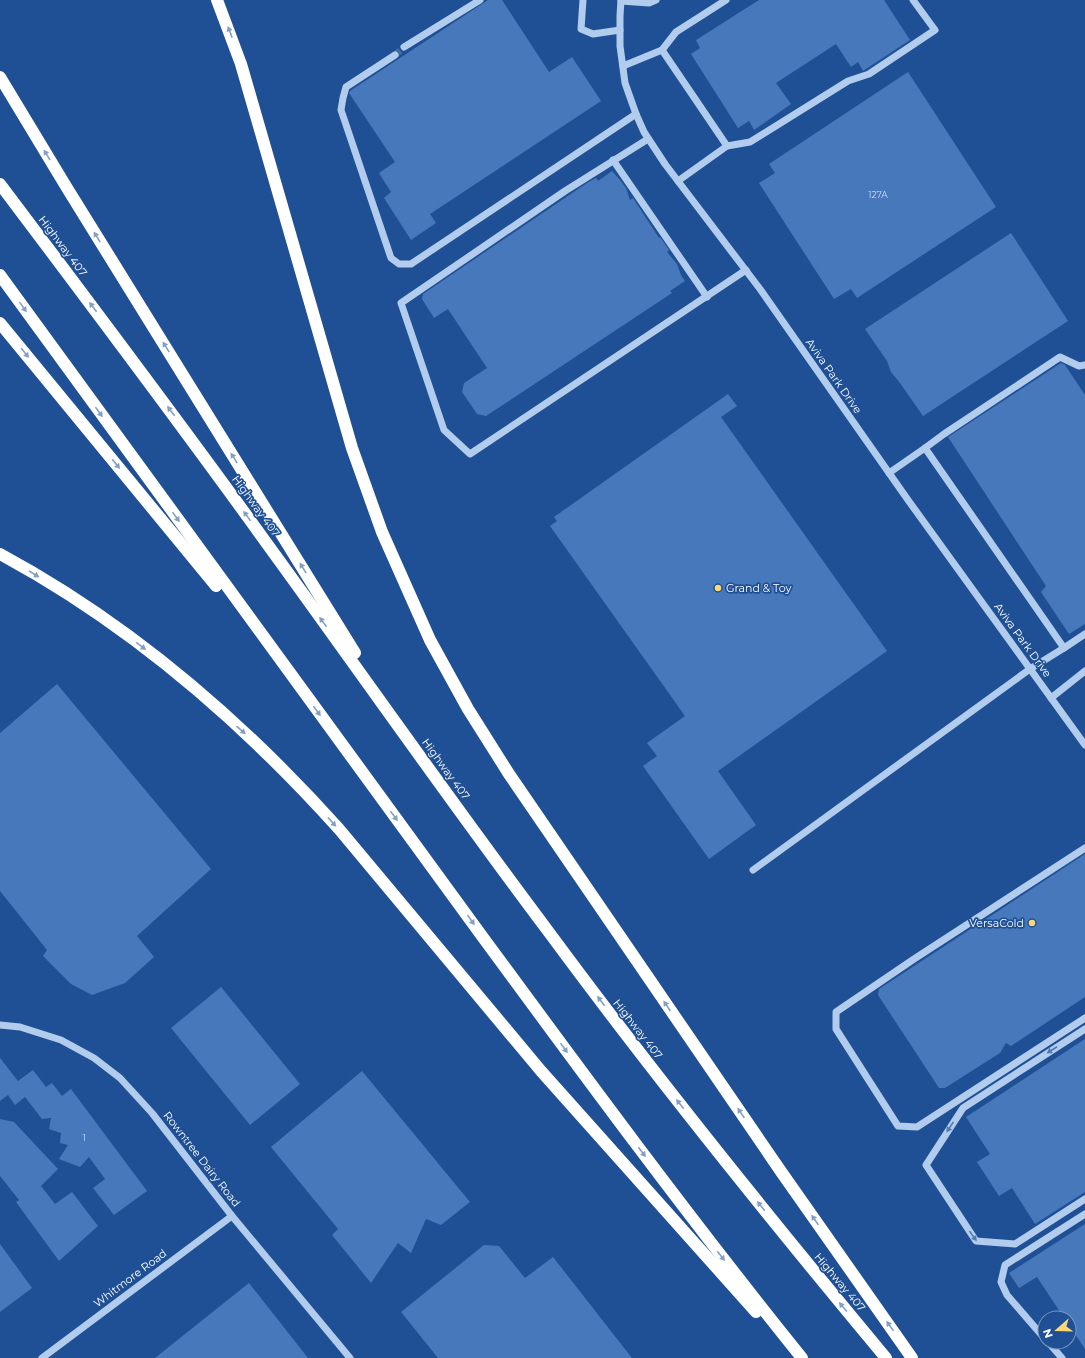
<svg xmlns="http://www.w3.org/2000/svg" width="1085" height="1358" font-family="Montserrat,sans-serif">
	<style>
		.building { fill: #4778bb }
		.lines { fill: none; stroke-linecap: round; stroke-linejoin: round }
		.minor-tunnel { stroke: #416aa5; stroke-width: 7; stroke-dasharray: 7 3.5; stroke-linecap: butt }
		.minor { stroke: #b2ccee; stroke-width: 7 }
		.highway { stroke: #fff; stroke-width: 12 }
		.oneway { fill: #849fc5 }
		.oneway2 { fill: #527bb4 }
		.poi-dot { fill: #fcd772; stroke: #1f5095; stroke-width: 1.5 }
		.labels { text-anchor: middle; stroke-width: 3.5; stroke-linejoin: round; paint-order: stroke }
		.number-label { font-size: 9px; fill: #d1ddee }
		.street-label { font-size: 11px; fill: #fff; stroke: #1f5095 }
		.poi-label { font-size: 11px; fill: #fff; stroke: #1f5095; text-anchor: start }
	</style>
	<rect width="100%" height="100%" fill="#1f5095"/>
	<g class="building">
		<polygon points="488,0 502,0 549,72 572,57 601,101 430,214 436,223 411,240 384,198 391,192 379,173 395,162 349,93 350,91"/>
		<polygon points="759,0 884,0 910,40 863,71 858,62 851,67 836,44 776,83 791,104 754,130 749,121 738,128 691,54 700,48 696,40"/>
		<polygon points="908,72 996,207 857,298 851,289 834,299 759,183 775,173 769,164"/>
		<polygon points="612,171 620,180 626,188 630,200 633,198 659,238 660,237 669,250 667,252 677,264 681,275 685,281 670,291 672,293 486,416 477,414 462,392 464,383 487,368 448,309 434,318 422,299 423,294 587,183 596,178 598,181"/>
		<polygon points="1011,233 1068,321 923,416 900,383 891,372 887,361 865,329"/>
		<polygon points="1061,363 1065,365 1085,395 1085,624 1069,634 1041,592 1046,586 948,437"/>
		<polygon points="728,394 737,406 721,417 887,651 718,771 756,825 709,859 643,766 657,756 647,743 685,716 550,526 557,521 554,517"/>
		<polygon points="57,684 211,869 137,936 154,957 125,983 92,995 71,984 43,956 47,950 0,891 0,733"/>
		<polygon points="1085,854 1085,997 1011,1046 1006,1043 1000,1053 945,1088 939,1088 878,995 879,989"/>
		<polygon points="221,987 300,1084 250,1125 171,1028"/>
		<polygon points="1085,1039 1085,1192 1035,1224 1012,1188 999,1196 977,1162 990,1154 966,1117"/>
		<polygon points="0,1058 18,1081 33,1070 46,1087 52,1083 62,1096 71,1089 147,1191 114,1215 93,1188 105,1179 89,1157 80,1167 59,1159 68,1145 60,1143 61,1133 49,1129 51,1118 42,1119 25,1097 15,1105 8,1095 0,1101"/>
		<polygon points="362,1071 470,1202 441,1225 426,1219 411,1253 398,1243 371,1283 332,1235 338,1229 271,1147"/>
		<polygon points="0,1119 14,1122 58,1169 41,1186 55,1204 72,1192 98,1226 59,1261 16,1202 19,1200 0,1176"/>
		<polygon points="1085,1224 1085,1349 1069,1325 1069,1318 1064,1318 1037,1277 1019,1288 1009,1273"/>
		<polygon points="0,1244 32,1288 0,1312"/>
		<polygon points="484,1245 499,1246 525,1278 553,1257 632,1358 438,1358 401,1312"/>
		<polygon points="249,1283 308,1358 155,1358"/>
	</g>
	<g class="lines">
		<polyline class="minor-tunnel" points="395,55 404,47"/>
		<g class="minor">
			<polyline points="583,0 581,29 593,34 620,30"/>
			<polyline points="621,0 620,16 620,46 625,83 636,114 644,132 665,164 760,289 908,500 1085,745"/>
			<polyline points="621,1 649,3 656,0"/>
			<polyline points="404,47 480,0"/>
			<polyline points="662,50 676,32 726,0"/>
			<polyline points="395,55 346,87 343,98 341,110 391,258 399,264 411,264 636,114"/>
			<polyline points="623,66 662,50 727,146"/>
			<polyline points="648,139 565,191 401,303 444,430 470,454 746,270"/>
			<polyline points="613,160 707,297"/>
			<polyline points="678,181 727,146 750,142 848,81 869,74 935,30 913,0"/>
			<polyline points="925,448 944,434 1060,357 1079,366 1085,365"/>
			<polyline points="1064,648 1085,634"/>
			<polyline points="1051,698 1085,671"/>
			<polyline points="1085,848 914,959 836,1012 836,1029 898,1126 917,1127 1085,1018"/>
			<polyline points="753,870 1030,669 1064,648 925,448 889,473"/>
			<polyline points="0,1025 20,1027 61,1040 94,1058 120,1078 152,1113 232,1216 350,1358"/>
			<polyline points="1085,1029 963,1108 926,1165 976,1241 1015,1244 1085,1199"/>
			<polyline points="1045,1339 1007,1295 1001,1282 1005,1265 1085,1214"/>
			<polyline points="1048,1342 1062,1358"/>
			<polyline points="42,1358 232,1216"/>
		</g>
		<g class="highway">
			<polyline points="217,0 241,64 352,448 382,532 430,640 468,709 509,774 782,1173 912,1358"/>
			<polyline points="0,77 67,188 355,653"/>
			<path d="M0,184C92,306 184,428 273,552C366,680 456,809 551,935C658,1080 771,1220 886,1358"/>
			<path d="M0,275C160,493 318,713 479,932C584,1075 690,1219 802,1358"/>
			<polyline points="0,323 216,586"/>
			<path d="M0,554C128,623 242,721 339,829L541,1071L756,1312"/>
		</g>
	</g>
	<defs><path id="oneway-solid" d="M-6-.8H1V-3.2L6.5 0L1 3.2V.8H-6Z"/></defs>
	<g class="oneway">
		<use href="#oneway-solid" transform="translate(230 32) rotate(-111)"/>
		<use href="#oneway-solid" transform="translate(47 155) rotate(-121)"/>
		<use href="#oneway-solid" transform="translate(97 237) rotate(-122)"/>
		<use href="#oneway-solid" transform="translate(23 307) rotate(54)"/>
		<use href="#oneway-solid" transform="translate(93 307) rotate(-127)"/>
		<use href="#oneway-solid" transform="translate(166 347) rotate(-122)"/>
		<use href="#oneway-solid" transform="translate(25 353) rotate(51)"/>
		<use href="#oneway-solid" transform="translate(171 411) rotate(-127)"/>
		<use href="#oneway-solid" transform="translate(99 412) rotate(54)"/>
		<use href="#oneway-solid" transform="translate(234 458) rotate(-122)"/>
		<use href="#oneway-solid" transform="translate(116 464) rotate(51)"/>
		<use href="#oneway-solid" transform="translate(247 516) rotate(-126)"/>
		<use href="#oneway-solid" transform="translate(176 517) rotate(54)"/>
		<use href="#oneway-solid" transform="translate(303 568) rotate(-122)"/>
		<use href="#oneway-solid" transform="translate(34 574) rotate(32)"/>
		<use href="#oneway-solid" transform="translate(323 622) rotate(-126)"/>
		<use href="#oneway-solid" transform="translate(141 646) rotate(37)"/>
		<use href="#oneway-solid" transform="translate(317 711) rotate(54)"/>
		<use href="#oneway-solid" transform="translate(241 730) rotate(41)"/>
		<use href="#oneway-solid" transform="translate(394 816) rotate(54)"/>
		<use href="#oneway-solid" transform="translate(332 822) rotate(48)"/>
		<use href="#oneway-solid" transform="translate(471 920) rotate(54)"/>
		<use href="#oneway-solid" transform="translate(601 1001) rotate(-127)"/>
		<use href="#oneway-solid" transform="translate(667 1006) rotate(-124)"/>
		<use href="#oneway-solid" transform="translate(564 1048) rotate(54)"/>
		<use href="#oneway-solid" transform="translate(680 1104) rotate(-128)"/>
		<use href="#oneway-solid" transform="translate(741 1113) rotate(-124)"/>
		<use href="#oneway-solid" transform="translate(642 1152) rotate(53)"/>
		<use href="#oneway-solid" transform="translate(761 1206) rotate(-129)"/>
		<use href="#oneway-solid" transform="translate(815 1220) rotate(-125)"/>
		<use href="#oneway-solid" transform="translate(721 1256) rotate(52)"/>
		<use href="#oneway-solid" transform="translate(843 1307) rotate(-130)"/>
		<use href="#oneway-solid" transform="translate(890 1326) rotate(-125)"/>
	</g>
	<g class="oneway2">
		<use href="#oneway-solid" transform="translate(1052 1050) rotate(147)"/>
		<use href="#oneway-solid" transform="translate(950 1127) rotate(124)"/>
		<use href="#oneway-solid" transform="translate(973 1236) rotate(54)"/>
	</g>
	<g class="poi-dot">
		<circle cx="718" cy="588" r="4"/>
		<circle cx="1032" cy="923" r="4"/>
	</g>
	<g class="labels">
		<g class="number-label">
			<text x="878" y="198">127A</text>
			<text x="84" y="1141">1</text>
		</g>
		<g class="street-label">
			<text transform="translate(63 246) rotate(53)" y="4">Highway 407</text>
			<text transform="translate(834 376) rotate(55)" y="4">Aviva Park Drive</text>
			<text transform="translate(256 506) rotate(54)" y="4">Highway 407</text>
			<text transform="translate(1023 640) rotate(54)" y="4">Aviva Park Drive</text>
			<text transform="translate(446 769) rotate(54)" y="4">Highway 407</text>
			<text transform="translate(638 1029) rotate(52)" y="4">Highway 407</text>
			<text transform="translate(202 1159) rotate(52)" y="4">Rowntree Dairy Road</text>
			<text transform="translate(130 1278) rotate(-37)" y="4">Whitmore Road</text>
			<text transform="translate(840 1282) rotate(50)" y="4">Highway 407</text>
		</g>
		<g class="poi-label">
			<text x="726" y="592">Grand &amp; Toy</text>
			<text x="1024" y="927" text-anchor="end">VersaCold</text>
		</g>
	</g>
	<g transform="translate(1057 1330) rotate(250)"><circle r="19" fill="#1f5095" stroke="#7996bf"/>
	<path d="M0-3L7 15L0 10L-7 15Z" fill="#fcd772"/>
	<text y="-6" font-size="11" font-weight="bold" text-anchor="middle" fill="#ffffff">N</text>
	</g>
</svg>
